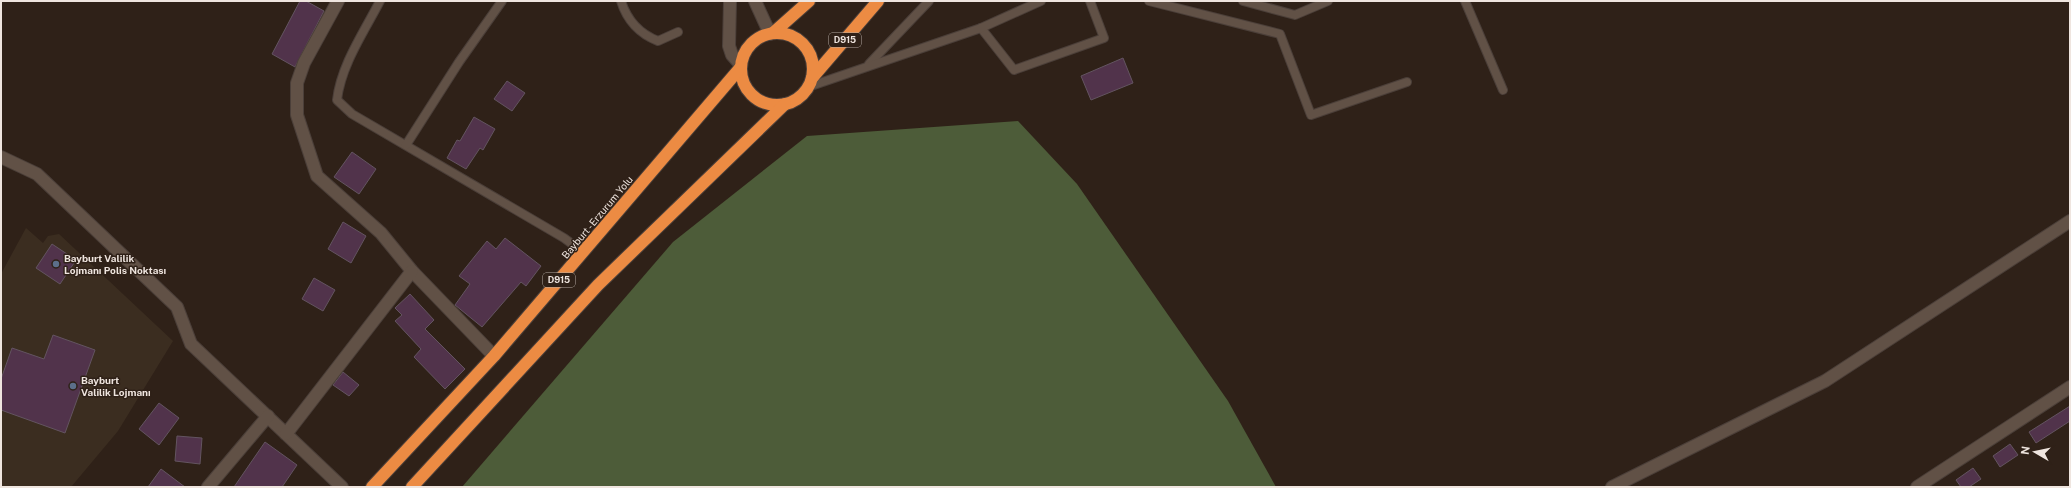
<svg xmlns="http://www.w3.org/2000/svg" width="2071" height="488" font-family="'Public Sans',sans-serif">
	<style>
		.commercial { fill: #3b2d20 }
		.forest { fill: #4d5c39 }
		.building { fill: #51334b; stroke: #635460 }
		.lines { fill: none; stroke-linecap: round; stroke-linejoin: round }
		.lane-casing { stroke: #4b3f39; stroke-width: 10 }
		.street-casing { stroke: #4b3f39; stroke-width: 14 }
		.secondary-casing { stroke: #4b3f39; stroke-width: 14 }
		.highway-casing { stroke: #4b3f39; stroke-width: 14 }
		.lane { stroke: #615146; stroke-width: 8 }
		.street { stroke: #615146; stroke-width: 12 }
		.secondary { stroke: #615146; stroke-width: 12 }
		.highway { stroke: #ec8b43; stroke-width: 12 }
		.service-dot { fill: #5c6f8a; stroke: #2f2118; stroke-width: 1.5 }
		.labels { text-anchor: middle; stroke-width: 3; stroke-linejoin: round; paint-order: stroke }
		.shield { fill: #2f2118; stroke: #b5aaa3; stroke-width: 1 }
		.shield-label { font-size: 9px; font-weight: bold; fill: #efe5df }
		.street-label { font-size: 10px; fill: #efe5df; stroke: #2f2118 }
		.poi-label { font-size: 10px; font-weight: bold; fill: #efe5df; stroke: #2f2118; text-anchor: start }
	</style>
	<rect width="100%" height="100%" fill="#2f2118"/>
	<polygon class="commercial" points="26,228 43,243 48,236 59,234 173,341 118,431 71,487 1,487 1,274"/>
	<polygon class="forest" points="1018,121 1077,184 1228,401 1276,487 462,487 673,242 807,136"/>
	<g class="building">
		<polygon points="300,1 306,1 324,11 295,67 272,54"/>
		<polygon points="1123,58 1133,83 1091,100 1081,76"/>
		<polygon points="507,81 525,93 512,111 494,99"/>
		<polygon points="474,117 495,129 483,150 480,148 466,169 447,158 457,140 460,141"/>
		<polygon points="352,152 376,169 359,194 334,177"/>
		<polygon points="343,222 366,236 351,263 328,249"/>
		<polygon points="505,238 541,266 526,286 521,282 482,327 455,305 470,284 459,276 487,241 496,249"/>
		<polygon points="52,244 76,260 60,284 36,268"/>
		<polygon points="314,278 335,290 323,311 302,299"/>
		<polygon points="410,294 434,320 425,329 465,369 445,389 414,357 421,349 395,321 402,315 395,308"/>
		<polygon points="53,335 95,350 65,433 1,410 1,379 12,348 44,359"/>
		<polygon points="343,372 359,385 349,396 333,385"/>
		<polygon points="159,403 179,418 159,445 139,429"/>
		<polygon points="2070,406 2070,421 2036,443 2029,432"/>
		<polygon points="177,436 202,438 200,464 175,461"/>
		<polygon points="265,442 297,465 282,487 234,487"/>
		<polygon points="2010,444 2018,455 2000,467 1993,456"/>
		<polygon points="1973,468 1981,479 1969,487 1961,487 1956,480"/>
		<polygon points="161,469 185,487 148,487"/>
	</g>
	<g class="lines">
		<defs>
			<g id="lane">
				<path d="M380,1C364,32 341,65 337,100L352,114L564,238L583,252"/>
				<path d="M621,1C627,20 640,34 658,41L678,32"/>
				<polyline points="1149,1 1280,34 1311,115 1407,82"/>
				<polyline points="1243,1 1295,15 1328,1"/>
				<polyline points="1465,1 1503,90"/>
				<polyline points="981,28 1014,70 1104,38 1090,1"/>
				<polyline points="869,64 929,1"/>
				<polyline points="808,87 981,28 1041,1"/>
				<polyline points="406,145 459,62 502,1"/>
			</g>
			<g id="street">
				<polyline points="338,1 304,63 297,83 297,115 317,176 381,233 412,271 494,356"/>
				<polyline points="1,157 37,174 177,307 191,344 342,487"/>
				<polyline points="286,434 412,271"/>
				<polyline points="208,487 268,416"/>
				<polyline points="1612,487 1825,381 2070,221"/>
				<polyline points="1917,487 2070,387"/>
			</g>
			<g id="secondary">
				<polyline points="730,1 729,46 732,55 741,65"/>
				<polyline points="755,1 770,34"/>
			</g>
			<g id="highway">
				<polyline points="773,33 809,1"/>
				<circle cx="777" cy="69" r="36"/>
				<polyline points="812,78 878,1"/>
				<polyline points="372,487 494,356 741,67"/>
				<polyline points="412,487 598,285 785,104"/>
			</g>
		</defs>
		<use href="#lane" class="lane-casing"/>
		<use href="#street" class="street-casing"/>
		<use href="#secondary" class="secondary-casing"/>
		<use href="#highway" class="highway-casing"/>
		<use href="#lane" class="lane"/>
		<use href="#street" class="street"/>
		<use href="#secondary" class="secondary"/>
		<use href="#highway" class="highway"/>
	</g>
	<g class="service-dot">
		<circle cx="56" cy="264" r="4"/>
		<circle cx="73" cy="386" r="4"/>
	</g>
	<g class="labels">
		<g class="shield">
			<rect x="829" y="33" width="32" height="14" rx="3"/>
			<rect x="543" y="273" width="32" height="14" rx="3"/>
		</g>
		<g class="shield-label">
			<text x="845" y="43">D915</text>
			<text x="559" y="283">D915</text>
		</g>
		<g class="street-label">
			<text transform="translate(597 217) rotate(-50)" y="4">Bayburt - Erzurum Yolu</text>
		</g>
		<g class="poi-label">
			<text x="64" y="262">Bayburt Valilik<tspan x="64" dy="12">Lojmanı Polis Noktası</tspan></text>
			<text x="81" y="384">Bayburt<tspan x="81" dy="12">Valilik Lojmanı</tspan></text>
		</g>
	</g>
	<rect width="2071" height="488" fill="none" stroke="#efe5df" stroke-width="4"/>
	<g transform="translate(2035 452) rotate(279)" stroke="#2f2118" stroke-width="3" paint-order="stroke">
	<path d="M0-3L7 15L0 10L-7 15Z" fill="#efe5df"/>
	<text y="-6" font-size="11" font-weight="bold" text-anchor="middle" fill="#efe5df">N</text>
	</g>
</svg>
